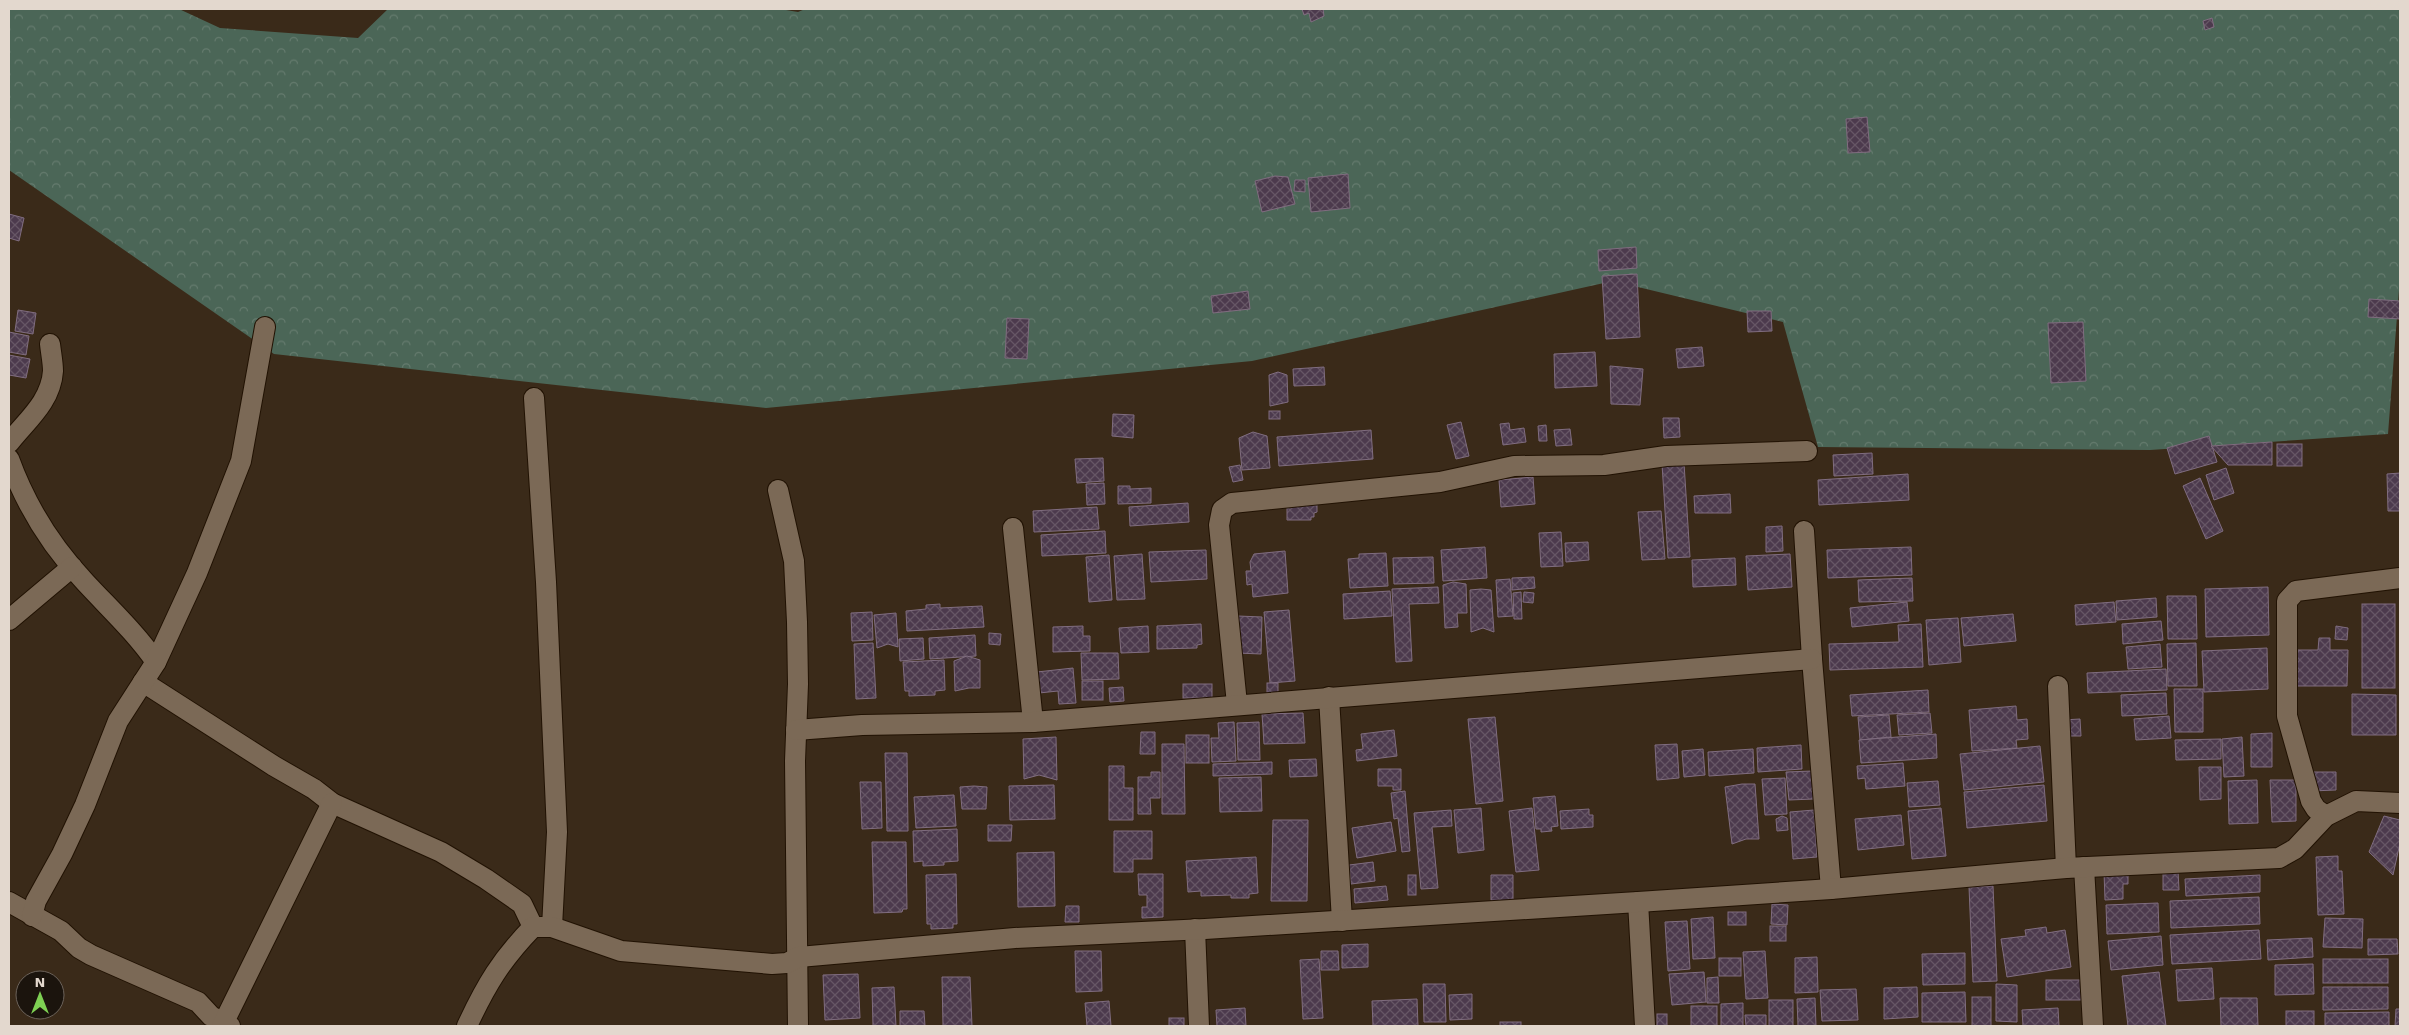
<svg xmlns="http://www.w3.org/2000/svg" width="2409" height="1035" font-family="'Work Sans',sans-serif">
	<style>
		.forest { fill: url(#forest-crowns) }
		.building { fill: url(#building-cross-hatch); stroke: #806d80 }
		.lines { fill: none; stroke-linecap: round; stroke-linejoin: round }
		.minor-casing { stroke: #211203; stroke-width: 22 }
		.minor { stroke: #7b6956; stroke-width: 20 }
	</style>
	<defs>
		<pattern id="forest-crowns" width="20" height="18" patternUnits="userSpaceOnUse" patternTransform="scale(1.25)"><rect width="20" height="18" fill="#4b6657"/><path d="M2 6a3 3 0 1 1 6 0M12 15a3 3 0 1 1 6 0" fill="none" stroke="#657b6e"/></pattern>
		<pattern id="building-cross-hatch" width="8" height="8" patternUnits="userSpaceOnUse" patternTransform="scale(1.25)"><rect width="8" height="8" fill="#4c3a4d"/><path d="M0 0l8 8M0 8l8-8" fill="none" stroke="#665665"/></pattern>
	</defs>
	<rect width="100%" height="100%" fill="#3a2a19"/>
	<polygon class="forest" points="9,9 179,9 220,28 358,38 388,9 780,9 798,12 805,9 2400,9 2400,277 2388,434 2150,450 1818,447 1783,322 1613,281 1252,361 766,408 274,354 9,170"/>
	<g class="building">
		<polygon points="1302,9 1323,9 1324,16 1311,22 1309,13 1304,15"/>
		<polygon points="2212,18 2214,27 2205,30 2203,21"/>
		<polygon points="1867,117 1870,152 1848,153 1846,119"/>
		<polygon points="1348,174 1350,208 1311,212 1308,178"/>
		<polygon points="1275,176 1288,177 1295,204 1262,212 1255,181"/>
		<polygon points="1295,180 1305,180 1305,192 1294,191"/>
		<polygon points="9,214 24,218 19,241 9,238"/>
		<polygon points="1636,247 1637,268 1599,271 1598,250"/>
		<polygon points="1637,274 1640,337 1606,339 1602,276"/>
		<polygon points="1248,291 1250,309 1213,313 1211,296"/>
		<polygon points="2369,299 2400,301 2400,319 2368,317"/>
		<polygon points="18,310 36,313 33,334 15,331"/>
		<polygon points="1747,311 1771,311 1772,331 1748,332"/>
		<polygon points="1007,318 1029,319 1027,359 1005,358"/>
		<polygon points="2083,322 2086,381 2051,383 2048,323"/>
		<polygon points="9,332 29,336 26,355 9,352"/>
		<polygon points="1702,347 1704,366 1678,368 1676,349"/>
		<polygon points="1595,352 1597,386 1555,388 1554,354"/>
		<polygon points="9,355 30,359 26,378 9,375"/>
		<polygon points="1610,366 1643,369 1640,405 1611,404"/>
		<polygon points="1324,367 1325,385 1294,386 1293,369"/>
		<polygon points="1278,372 1287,375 1288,402 1270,406 1269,375"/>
		<rect x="1269" y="411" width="11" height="8"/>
		<polygon points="1113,414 1134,415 1133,438 1112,436"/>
		<polygon points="1663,418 1679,418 1680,437 1664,438"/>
		<polygon points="1461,422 1469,456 1456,459 1447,425"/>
		<polygon points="1509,423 1510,430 1524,428 1526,442 1503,445 1500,424"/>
		<polygon points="1546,425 1547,441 1539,441 1538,426"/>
		<polygon points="1570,429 1572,445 1556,446 1554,430"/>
		<polygon points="1371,430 1373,459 1279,466 1277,437"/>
		<polygon points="1253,432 1267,436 1270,468 1242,470 1239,438"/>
		<polygon points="2209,436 2217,462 2175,474 2167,448"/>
		<polygon points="2272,442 2272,465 2228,465 2211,446"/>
		<rect x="2277" y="444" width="25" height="22"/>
		<polygon points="1872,453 1873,474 1834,476 1833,455"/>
		<polygon points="1103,458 1104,481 1077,483 1075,459"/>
		<polygon points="1684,463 1690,557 1668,558 1662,464"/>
		<polygon points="1240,465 1243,480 1233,482 1229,467"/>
		<polygon points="2226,468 2234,493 2214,500 2206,475"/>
		<polygon points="2400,473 2400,511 2388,511 2387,474"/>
		<polygon points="1908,474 1909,500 1819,505 1818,480"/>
		<polygon points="1533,477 1535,504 1501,507 1499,480"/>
		<polygon points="2200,478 2223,531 2206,539 2183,486"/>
		<polygon points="1104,483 1105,504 1087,505 1086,484"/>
		<polygon points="1118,486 1130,486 1130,489 1151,488 1151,503 1118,504"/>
		<polygon points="1730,494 1731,513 1695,513 1694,496"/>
		<polygon points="1188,503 1189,522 1130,526 1129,507"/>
		<polygon points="1287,504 1317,504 1317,512 1314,513 1314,517 1311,517 1311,520 1287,520"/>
		<polygon points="1097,507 1099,529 1034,532 1033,511"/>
		<polygon points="1661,511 1665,559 1642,560 1638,512"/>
		<polygon points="1782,526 1783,551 1766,552 1766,527"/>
		<polygon points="1105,531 1106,553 1042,556 1041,535"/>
		<polygon points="1561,532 1563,566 1541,567 1539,533"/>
		<polygon points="1588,542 1589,560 1566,562 1565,543"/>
		<polygon points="1485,547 1487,578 1443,581 1441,550"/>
		<polygon points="1911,547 1912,575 1828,578 1827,550"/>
		<polygon points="1206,550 1207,579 1151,582 1149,552"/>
		<polygon points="1285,551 1288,593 1253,597 1252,584 1247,585 1246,571 1251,571 1250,562 1254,554"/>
		<polygon points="1386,553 1388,586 1350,588 1348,559 1359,558 1359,554"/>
		<polygon points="1142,554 1145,599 1117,600 1114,556"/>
		<polygon points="1790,554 1792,587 1748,590 1746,556"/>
		<polygon points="1109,555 1112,600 1089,602 1086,557"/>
		<polygon points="1433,557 1434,583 1394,584 1393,558"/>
		<polygon points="1735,558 1736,585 1693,587 1692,560"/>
		<polygon points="1534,577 1535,588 1512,590 1512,578"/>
		<polygon points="1912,578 1913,601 1859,602 1858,580"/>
		<polygon points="1510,579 1513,616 1498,617 1496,580"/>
		<polygon points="1453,582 1466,584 1467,613 1457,613 1458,627 1445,628 1443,585"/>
		<polygon points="1438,587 1439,603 1409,604 1412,661 1396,662 1392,589"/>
		<polygon points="2268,587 2269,635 2206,637 2205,589"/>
		<polygon points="1481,589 1491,590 1494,632 1483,628 1471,632 1470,590"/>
		<polygon points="1390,591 1392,616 1344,619 1343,594"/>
		<polygon points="1521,592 1522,619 1514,619 1513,593"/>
		<polygon points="1524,592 1534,593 1533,603 1523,602"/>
		<polygon points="2167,596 2196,596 2197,639 2168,639"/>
		<polygon points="2156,598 2157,617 2117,620 2116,601"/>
		<polygon points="1907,602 1909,621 1852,627 1850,608"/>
		<polygon points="2114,602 2116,622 2076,625 2075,605"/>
		<polygon points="940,604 940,608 982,606 984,627 907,631 906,611 926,609 926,605"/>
		<rect x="2362" y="604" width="33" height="84"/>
		<polygon points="1289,610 1295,681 1270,683 1264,612"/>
		<polygon points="872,612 873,640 852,641 851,613"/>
		<polygon points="896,613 898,647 888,644 877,648 874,615"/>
		<polygon points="2013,614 2016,641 1964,646 1961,618"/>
		<polygon points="1238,616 1262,617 1261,654 1237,653"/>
		<polygon points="1958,618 1961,662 1929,665 1926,620"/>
		<polygon points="2161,621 2163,640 2123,644 2122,624"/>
		<polygon points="1201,624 1202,644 1197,645 1197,648 1157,649 1157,626"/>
		<polygon points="1921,624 1923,667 1830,670 1829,644 1899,642 1898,625"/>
		<polygon points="1083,626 1083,636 1090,636 1090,651 1053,652 1053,627"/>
		<polygon points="1148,626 1149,652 1121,653 1119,628"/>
		<polygon points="2336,626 2348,628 2347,640 2335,639"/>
		<polygon points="989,633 1001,634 1000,645 989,644"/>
		<polygon points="975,635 976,656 930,659 929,638"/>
		<polygon points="923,638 924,659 900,661 899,639"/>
		<polygon points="2319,638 2330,638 2330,650 2348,650 2347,686 2296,686 2296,650 2318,650"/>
		<polygon points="873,643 876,698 856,699 854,644"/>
		<polygon points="2196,643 2197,686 2168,686 2167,644"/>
		<polygon points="2160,644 2162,667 2128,669 2126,647"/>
		<polygon points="2267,648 2268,689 2204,692 2202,651"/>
		<polygon points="1081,653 1118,653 1119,679 1082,680"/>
		<polygon points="967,656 980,660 980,688 969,688 955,691 954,661"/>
		<polygon points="944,660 945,690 935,691 935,695 909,696 909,691 905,691 903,662"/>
		<polygon points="1073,668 1076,703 1059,704 1058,691 1039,693 1037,672"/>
		<polygon points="2166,669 2167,690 2088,693 2087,673"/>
		<rect x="1082" y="681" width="21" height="19"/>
		<rect x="1267" y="683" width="11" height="11"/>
		<rect x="1183" y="684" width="29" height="14"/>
		<polygon points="1123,687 1124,701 1110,702 1109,688"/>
		<polygon points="2174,689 2203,689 2203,732 2175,732"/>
		<polygon points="1928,690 1929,712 1852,716 1850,695"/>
		<polygon points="2166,693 2167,714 2122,716 2121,695"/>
		<polygon points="2352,694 2396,695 2396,735 2352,735"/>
		<polygon points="2016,706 2017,720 2027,719 2028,739 2016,740 2017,748 1972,751 1969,710"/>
		<polygon points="1303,713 1305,743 1264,744 1262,714"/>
		<polygon points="1930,713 1932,733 1899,735 1897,715"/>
		<polygon points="1889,715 1891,737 1860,740 1858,717"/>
		<polygon points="2169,716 2171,738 2136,740 2134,719"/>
		<polygon points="1495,717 1503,801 1476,804 1468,719"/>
		<polygon points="2080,719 2081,736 2064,736 2063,720"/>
		<polygon points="1234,722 1236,761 1212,762 1211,738 1219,738 1218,723"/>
		<polygon points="1259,722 1260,760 1238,760 1237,723"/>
		<polygon points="1394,730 1397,756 1357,761 1356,750 1363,749 1361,734"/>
		<polygon points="1141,732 1155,732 1155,754 1140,754"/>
		<polygon points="2272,733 2272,767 2251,767 2251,734"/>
		<polygon points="1936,734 1937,758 1861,763 1859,740"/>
		<rect x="1186" y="735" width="23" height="28"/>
		<polygon points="1056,737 1057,780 1039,775 1024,779 1023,739"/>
		<polygon points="2242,737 2244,776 2224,777 2222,739"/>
		<polygon points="2221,739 2221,759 2176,760 2175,740"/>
		<polygon points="1162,744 1184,744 1185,814 1162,814"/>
		<polygon points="1677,744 1679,778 1657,780 1655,745"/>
		<polygon points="1801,745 1802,769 1758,772 1757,748"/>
		<polygon points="2040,746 2044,782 1964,790 1960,754"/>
		<polygon points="1703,749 1705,775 1684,777 1682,751"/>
		<polygon points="1753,749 1754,773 1709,776 1708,752"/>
		<polygon points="885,753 907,753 908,831 887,831"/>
		<polygon points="1316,759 1317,776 1290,777 1289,760"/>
		<polygon points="1272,762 1272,774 1213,776 1213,764"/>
		<polygon points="1903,763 1905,786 1866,789 1865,778 1858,779 1857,766"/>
		<polygon points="1109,766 1124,766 1124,788 1133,788 1133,820 1109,820"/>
		<polygon points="2199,767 2221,767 2221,799 2200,800"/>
		<polygon points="1378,769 1401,769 1401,790 1393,790 1393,786 1378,786"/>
		<polygon points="1813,771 1814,799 1789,800 1786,772"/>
		<polygon points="1151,772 1160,772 1160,798 1150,798 1151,814 1138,814 1138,777 1151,777"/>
		<polygon points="2311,772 2336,772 2336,790 2311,791"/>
		<polygon points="1261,777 1262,811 1220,812 1219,778"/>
		<polygon points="1785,778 1787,814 1765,815 1762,779"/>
		<polygon points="2257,780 2258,823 2229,824 2228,781"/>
		<polygon points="2270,780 2296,780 2296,821 2272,822"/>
		<polygon points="1938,781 1940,805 1909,807 1907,783"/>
		<polygon points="860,782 881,782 882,828 862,829"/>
		<polygon points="1742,784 1755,784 1759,839 1746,839 1732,844 1725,787"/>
		<polygon points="1054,785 1055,819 1010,820 1009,786"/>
		<polygon points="2044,785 2047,821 1967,828 1964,792"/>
		<polygon points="974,786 987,787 986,809 962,809 960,787"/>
		<polygon points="1405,791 1410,851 1402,852 1398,818 1394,819 1391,793"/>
		<polygon points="954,795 956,826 916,828 914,797"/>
		<polygon points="1555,796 1558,826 1551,827 1552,831 1541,832 1541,829 1536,829 1533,798"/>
		<polygon points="1481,808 1484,850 1458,853 1454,810"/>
		<polygon points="1532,808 1539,870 1516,872 1509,811"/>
		<polygon points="1941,808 1946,856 1912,859 1908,811"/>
		<polygon points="1589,809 1589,815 1593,815 1593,827 1561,829 1560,811"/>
		<polygon points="1451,810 1452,826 1432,827 1438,888 1421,889 1414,813"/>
		<polygon points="1814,810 1817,857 1793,859 1790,812"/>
		<polygon points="1901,815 1904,845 1858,850 1855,819"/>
		<polygon points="1782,816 1787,818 1788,830 1777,831 1776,819"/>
		<polygon points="2384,816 2400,820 2400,843 2393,875 2369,852"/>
		<polygon points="1273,820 1308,820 1307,901 1271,901"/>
		<polygon points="1391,822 1396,851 1357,858 1352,828"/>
		<polygon points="988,825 1012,825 1011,841 988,841"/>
		<polygon points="957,829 958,861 944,862 944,865 923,866 923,861 914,862 913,831"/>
		<polygon points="1114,831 1152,831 1152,859 1133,859 1133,872 1114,872"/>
		<polygon points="872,842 906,842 907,909 903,909 902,912 874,913"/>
		<polygon points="1054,852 1055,906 1018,907 1017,853"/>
		<polygon points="2338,856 2338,871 2342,871 2344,914 2318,915 2316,857"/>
		<polygon points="1256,857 1258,893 1249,894 1249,898 1231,898 1231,895 1201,896 1201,891 1188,892 1186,861"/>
		<polygon points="1373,862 1375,881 1351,884 1349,865"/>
		<polygon points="2128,871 2128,884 2123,884 2123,899 2105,900 2104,872"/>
		<polygon points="2178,871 2179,890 2163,890 2163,872"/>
		<polygon points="956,874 957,924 953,924 953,928 931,929 931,924 927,924 926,875"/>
		<polygon points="1138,874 1163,874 1163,917 1142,918 1142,907 1147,907 1147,895 1139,895"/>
		<rect x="1408" y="875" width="8" height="20"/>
		<polygon points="1491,875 1513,875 1513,901 1491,900"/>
		<polygon points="2260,875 2260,892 2186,896 2185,879"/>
		<polygon points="1386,886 1388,900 1355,903 1354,889"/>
		<polygon points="1993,886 1997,981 1973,982 1969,887"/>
		<polygon points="2259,897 2260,924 2171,928 2170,901"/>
		<polygon points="2158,903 2159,932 2107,934 2106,905"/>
		<polygon points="1772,904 1788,905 1787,925 1771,924"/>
		<polygon points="1066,906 1079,906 1079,922 1065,922"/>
		<rect x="1728" y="912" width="18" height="13"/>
		<polygon points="1713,917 1715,958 1693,959 1691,919"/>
		<polygon points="2325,918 2363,919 2362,948 2323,947"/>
		<polygon points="1687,921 1690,969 1668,971 1665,922"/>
		<rect x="1770" y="926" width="16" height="15"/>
		<polygon points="2046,927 2047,933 2065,930 2071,967 2007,977 2001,939 2026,936 2025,930"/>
		<polygon points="2259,930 2261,959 2172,964 2170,935"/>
		<polygon points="2161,936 2163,965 2111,970 2108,941"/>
		<polygon points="2312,938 2313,957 2268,960 2267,940"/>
		<polygon points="2368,939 2397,939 2398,954 2368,955"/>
		<polygon points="1368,944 1368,967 1342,968 1342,945"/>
		<polygon points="1075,951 1101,951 1102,991 1076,992"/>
		<polygon points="1321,951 1338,951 1339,970 1321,970"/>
		<polygon points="1765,951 1768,998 1746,999 1743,952"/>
		<polygon points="1965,953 1965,984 1923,985 1922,954"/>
		<polygon points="1817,957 1818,992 1795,993 1795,958"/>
		<rect x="1719" y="958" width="22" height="18"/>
		<polygon points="1319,959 1323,1018 1303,1019 1300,960"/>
		<rect x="2323" y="959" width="65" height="24"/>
		<polygon points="2313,964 2314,994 2275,995 2275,965"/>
		<polygon points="2212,968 2214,999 2178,1001 2176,970"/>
		<polygon points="1704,972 1706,1002 1672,1005 1669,974"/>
		<polygon points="2159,972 2166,1026 2128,1026 2122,976"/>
		<polygon points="858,974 860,1018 825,1020 823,975"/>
		<polygon points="942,977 970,977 972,1026 943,1026"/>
		<polygon points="1718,977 1719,1003 1707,1003 1707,978"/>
		<rect x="2046" y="980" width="35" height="20"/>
		<polygon points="1423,984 1445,984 1446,1022 1424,1022"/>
		<polygon points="1996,984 2017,985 2017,1022 1996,1021"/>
		<polygon points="894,987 896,1026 873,1026 872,988"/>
		<polygon points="1917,987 1918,1017 1884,1019 1884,988"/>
		<polygon points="2323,987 2388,987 2388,1009 2323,1010"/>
		<polygon points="1856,989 1858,1020 1822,1021 1820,990"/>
		<polygon points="1965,992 1966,1022 1922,1022 1922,993"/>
		<polygon points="1472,994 1472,1019 1450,1020 1449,995"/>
		<rect x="1972" y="997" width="19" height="29"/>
		<polygon points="1815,998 1816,1026 1798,1026 1797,999"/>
		<polygon points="2220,998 2257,998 2258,1026 2221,1026"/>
		<polygon points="1417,999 1418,1026 1373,1026 1372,1001"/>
		<rect x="1769" y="1000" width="24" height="26"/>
		<polygon points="1109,1001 1111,1026 1087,1026 1085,1003"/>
		<polygon points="1743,1003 1743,1026 1721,1026 1721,1004"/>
		<rect x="1691" y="1006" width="26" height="20"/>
		<polygon points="1245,1008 1246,1026 1217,1026 1216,1010"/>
		<polygon points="2058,1008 2059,1026 2023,1026 2022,1010"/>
		<polygon points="2396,1009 2400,1009 2400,1026 2395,1026"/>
		<polygon points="900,1011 924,1011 925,1026 900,1026"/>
		<rect x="2286" y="1011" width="28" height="15"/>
		<polygon points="2389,1012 2389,1026 2325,1026 2325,1013"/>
		<rect x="1657" y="1014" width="10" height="12"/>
		<polygon points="1745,1015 1766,1015 1766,1026 1746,1026"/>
		<rect x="1169" y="1018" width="15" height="8"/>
		<rect x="1500" y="1022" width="21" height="4"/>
	</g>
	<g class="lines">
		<defs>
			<g id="minor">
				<polyline points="534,398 546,582 557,832 552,927"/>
				<path d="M9,443C26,421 51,402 53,371C53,363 51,353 50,344"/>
				<path d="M9,459C26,506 51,546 85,582C110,609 135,632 156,662"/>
				<polyline points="778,490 794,561 797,622 798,684 795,761 798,1026"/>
				<polyline points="1013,528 1033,722"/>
				<polyline points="1804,531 1812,659 1831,889"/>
				<polyline points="9,620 72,567"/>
				<polyline points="143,682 274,766 314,789 332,803 441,852 486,879 522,904 533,927"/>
				<polyline points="2058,686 2066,868"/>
				<polyline points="1329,697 1342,921"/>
				<polyline points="1237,704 1219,525 1222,510 1232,503 1440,482 1514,466 1604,465 1666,456 1807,451"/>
				<polyline points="796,730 862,725 1033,722 1812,659"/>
				<polyline points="2326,816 2316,809 2311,801 2287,716 2287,601 2296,591 2400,578"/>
				<polyline points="2084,867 2093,1026"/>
				<polyline points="9,902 61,931 79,948 91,955 198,1002 211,1016 230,1026"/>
				<polyline points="1638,902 1645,1026"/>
				<polyline points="32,916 36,901 62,854 85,805 118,721 156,662 197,573 241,461 265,327"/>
				<polyline points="1195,929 1199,1026"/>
				<polyline points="222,1026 332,803"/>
				<path d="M467,1026C486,985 501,960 533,927H552L621,951L772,964L787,963L799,957L1015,938L1205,929L1638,902L1831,889L2066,868L2279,858L2295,849L2326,816L2356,801L2400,803"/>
			</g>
		</defs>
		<use href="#minor" class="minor-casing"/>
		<use href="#minor" class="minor"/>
	</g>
	<rect width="2409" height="1035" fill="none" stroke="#e3d8ce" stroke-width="20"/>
	<g transform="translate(40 995)"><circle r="24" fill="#1b140d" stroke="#6b625a"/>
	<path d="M0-4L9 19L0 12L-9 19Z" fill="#7ed053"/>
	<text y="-8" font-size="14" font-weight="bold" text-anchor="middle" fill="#e3d8ce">N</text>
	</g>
</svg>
